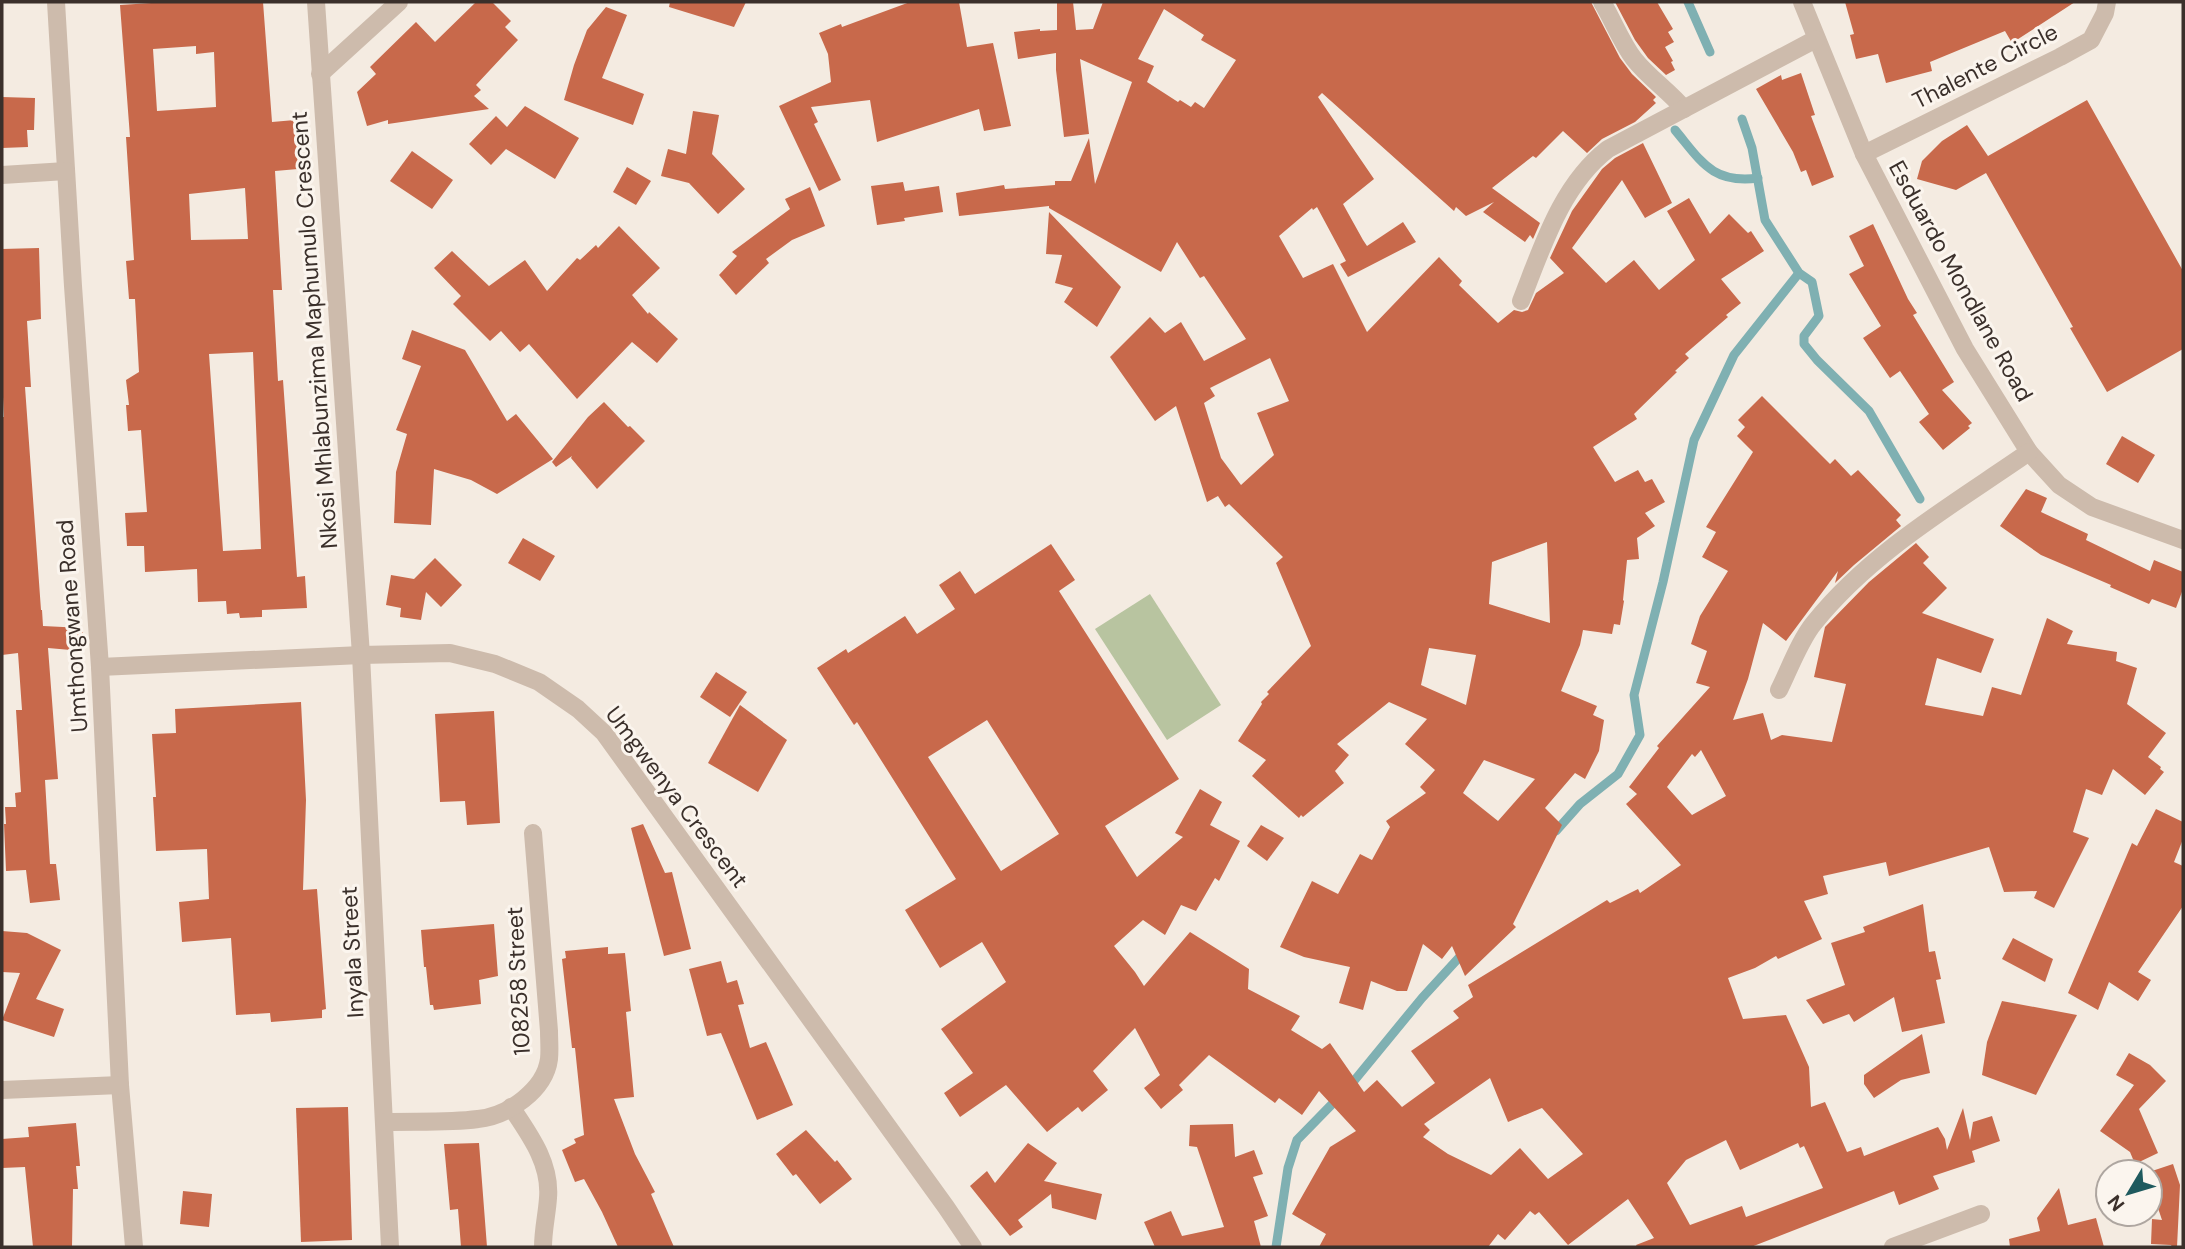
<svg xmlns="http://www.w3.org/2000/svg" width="2185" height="1249" font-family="'DM Sans',sans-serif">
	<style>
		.green { fill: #b8c4a0 }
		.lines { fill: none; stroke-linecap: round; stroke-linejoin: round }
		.stream { stroke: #7fb0b2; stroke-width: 9 }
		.building { fill: #c8694b; fill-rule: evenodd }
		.minor { stroke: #cdbbac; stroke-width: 18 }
		.labels { text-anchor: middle; stroke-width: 6; stroke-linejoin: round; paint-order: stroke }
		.street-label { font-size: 23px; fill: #3b302b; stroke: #fbf5ee }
	</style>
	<rect width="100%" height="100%" fill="#f4ebe1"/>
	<polygon class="green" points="1150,594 1221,705 1167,740 1095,629"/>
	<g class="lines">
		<g class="stream">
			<polyline points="1688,2 1710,52"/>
			<polyline points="1742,119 1752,148 1765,220 1799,273 1812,282 1819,316 1804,336 1804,344 1817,360 1869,411 1920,499"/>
			<path d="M1675,130C1701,161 1712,184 1758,178"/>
			<polyline points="1556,831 1580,804 1618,774 1640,735 1634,695 1663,582 1694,440 1734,355 1799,273"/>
			<polyline points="1349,1087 1422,998 1465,951"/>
			<polyline points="1276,1247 1288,1168 1297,1140 1339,1097"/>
		</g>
	</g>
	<g class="building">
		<path d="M167,2H263L272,122L295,120L298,169L275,171L282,290H273L278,381L283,380L297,577L305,576L307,608L262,610V617L240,618L239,613L227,614L226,601L198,602L197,569L145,572L144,546H127L125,513L147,512L141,430L128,431L126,405H129L126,380L139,372L135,299H129L126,261L134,260L126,137H130L120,5ZM196,46V54L214,52L216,107L157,111L153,49ZM245,188L248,239L191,240L189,194ZM253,352L261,549L223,551L209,354Z"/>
		<polygon points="476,2 492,2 511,21 505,27 518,40 476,85 481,90 474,96 489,109 388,124 388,120 367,126 357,92 376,74 370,67 416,22 435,42"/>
		<polygon points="670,2 746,2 734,27 669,7"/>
		<polygon points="910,2 959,2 967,47 993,43 1011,126 984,131 979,109 877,142 870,100 811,107 818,122 814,124 841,180 819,191 779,106 831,82 828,54 819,33 841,24 842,27"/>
		<path d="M1057,2H1073L1076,30L1093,29L1103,2H1591L1620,58L1632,74L1656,97L1653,100L1656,103L1635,122L1602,139L1587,153L1563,131L1536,158L1533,156L1492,188L1540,223L1533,239L1530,235L1525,242L1483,212L1494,202L1466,216L1456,207L1454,211L1322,93L1318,97L1374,179L1343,204L1363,240L1367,246L1403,222L1416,242L1348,277L1340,264L1346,261L1317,207L1313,210L1312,208L1279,236L1303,278L1333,264L1367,332L1439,257L1462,281L1459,285L1498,323L1514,310L1522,312L1528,310L1536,293L1564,273L1550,258L1572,211L1602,169L1615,158L1643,143L1672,203L1645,218L1622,180L1572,248L1606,283L1634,260L1659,290L1695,260L1667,211L1689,198L1710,234L1729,214L1748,233L1751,231L1764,251L1721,279L1741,303L1726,315L1728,317L1685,354L1689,358L1675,371L1677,372L1634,414L1637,419L1593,447L1615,482L1638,470L1645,482L1652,479L1665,502L1645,513L1655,526L1637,538L1639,559L1627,560L1623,600L1624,601L1620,625L1614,624L1612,634L1583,630L1580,645L1561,691L1597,706L1593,715L1604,720L1599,751L1585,779L1575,773L1545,808L1562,825L1513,924L1516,927L1465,976L1452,946L1442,959L1423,944L1407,991H1397L1371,981L1363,1010L1339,1003L1350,967L1304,957L1280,947L1312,881L1338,894L1360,854L1372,860L1390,827L1386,821L1426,793L1420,787L1435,770L1405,744L1427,719L1389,702L1337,744L1349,755L1335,771L1344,783L1303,817L1301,815L1299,818L1252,776L1266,760L1238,741L1262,704L1261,702L1269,694L1267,692L1311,646L1276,563L1283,557L1229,504L1225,507L1218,496L1207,502L1176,406L1155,421L1110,357L1150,317L1165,333L1181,322L1204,361L1246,339L1204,276L1200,278L1177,242L1161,272L1049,208V206L959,216L956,193L1004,185L1005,189L1055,185V181H1071L1089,138L1095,184L1132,82L1080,59L1089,134L1064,137L1056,70V53L1018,59L1014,32L1040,29V31L1057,30ZM1164,9L1204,35L1201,40L1236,60L1204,108L1195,102L1191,107L1180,100L1178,102L1147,82L1154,66L1138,59ZM1270,358L1289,401L1257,413L1274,455L1241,485L1221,458L1204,403L1215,396L1210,388ZM1547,542L1550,623L1489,604L1492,562ZM1429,648L1476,655L1466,705L1421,685ZM1484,760L1535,779L1498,821L1463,793Z"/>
		<polygon points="1615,2 1657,2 1673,29 1668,32 1674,42 1665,47 1673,61 1671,62 1675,70 1666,75 1648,58 1635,40"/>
		<polygon points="1845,2 2075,2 2012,43 2005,31 1930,62 1932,71 1886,83 1878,54 1856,59 1850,35 1854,34"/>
		<polygon points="606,7 627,15 602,78 644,94 633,125 564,100 574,65 587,30"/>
		<polygon points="1801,73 1815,115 1811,116 1834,177 1812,186 1806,170 1801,172 1793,152 1756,89 1781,75 1782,80"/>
		<polygon points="2,97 35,98 34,130 27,130 28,147 2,148"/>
		<polygon points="2087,100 2183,271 2183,349 2107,392 2070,328 2073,327 1986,173 1956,190 1917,179 1922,161 1942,141 1967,125 1988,156"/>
		<polygon points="525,106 579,138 555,179 506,149 491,165 469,144 496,116 507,127"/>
		<polygon points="693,111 719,115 712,154 745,189 718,214 689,183 661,176 668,149 686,154"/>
		<polygon points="412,151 453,180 432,209 390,181"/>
		<polygon points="627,167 651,181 636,205 613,192"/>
		<polygon points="903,182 905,191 939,186 943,212 904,218 905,221 877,225 871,186"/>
		<polygon points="810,187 825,226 792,240 766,259 769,263 736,295 719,275 737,256 732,252 790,209 785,199"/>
		<polygon points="1049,212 1121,287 1097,327 1064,302 1073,288 1055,283 1062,255 1046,254"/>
		<polygon points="1873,224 1908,299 1917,313 1913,315 1954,382 1942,390 1972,423 1968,426 1970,428 1943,450 1919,422 1929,414 1900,371 1890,378 1863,338 1881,326 1849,274 1864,266 1849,236"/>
		<polygon points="619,226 660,268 632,295 648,314 649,312 678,339 657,363 632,342 577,399 529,344 520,352 501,331 490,341 453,304 461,296 434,268 452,251 489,286 525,260 547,291 577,258 580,260 596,245 598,248"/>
		<polygon points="39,248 41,319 27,321 31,387 25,387 41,610 42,610 43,626 83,628 82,651 48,648 58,779 45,780 50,864 56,864 60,900 30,903 26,870 6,871 4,824 6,824 5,807 16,807 15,793 21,792 16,710 22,710 18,653 2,655 2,417 4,417 2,377 2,249"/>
		<polygon points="412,330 465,350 507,421 516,414 553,459 497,494 471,480 434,469 431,525 394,523 396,472 407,434 396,430 421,366 402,359"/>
		<path d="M1762,396L1830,464L1835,459L1851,476L1858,470L1901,515L1896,520L1901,526L1854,565L1835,583L1838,571L1786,641L1763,623L1748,679L1733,720L1763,713L1771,740L1782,735L1832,742L1846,684L1814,677L1825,627L1869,582L1916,543L1929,557L1923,563L1947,588L1922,613L1994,639L1981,673L1937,658L1925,705L1983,716L1992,687L2021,695L2047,618L2073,631L2067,644L2117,652L2116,661L2137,668L2127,704L2166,733L2148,757L2161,767L2160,769L2164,772L2145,795L2113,769L2102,795L2086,789L2073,832L2089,838L2054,908L2034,898L2037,891L2004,892L1989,847L1889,876L1886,862L1823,876L1828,894L1804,901L1822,939L1778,959L1776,956L1755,968L1728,978L1743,1019L1786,1015L1809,1067L1811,1107L1825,1102L1847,1152L1861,1147L1864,1156L1938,1127L1945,1139L1947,1150L1963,1108L1970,1140L1973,1122L1992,1116L2000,1141L1972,1151L1975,1162L1933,1176L1939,1189L1899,1205L1894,1191L1751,1247H1637L1636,1245L1654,1238L1628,1199L1568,1245L1539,1212L1535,1215L1530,1211L1505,1240L1498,1234L1488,1247H1319L1326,1234L1292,1214L1330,1147L1356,1131L1319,1091L1302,1115L1279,1098L1275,1103L1209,1055L1179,1085L1183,1090L1161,1109L1144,1088L1160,1075L1135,1028L1093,1071L1108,1090L1082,1112L1078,1107L1047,1132L1006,1085L960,1117L944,1093L973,1073L941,1029L1006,982L982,942L940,968L905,910L956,879L857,722L854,725L817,668L846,649L848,653L905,616L917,634L955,609L939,585L960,571L975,594L1051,544L1075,580L1059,591L1179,779L1105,826L1137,877L1183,837L1175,833L1200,789L1222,802L1210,825L1240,841L1219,881L1215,878L1196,911L1181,905L1165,935L1143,920L1114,946L1135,972L1144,986L1190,932L1249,969L1248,989L1300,1016L1291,1030L1322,1049L1330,1043L1364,1092L1377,1080L1402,1107L1435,1083L1411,1051L1459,1018L1453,1011L1473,997L1468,985L1607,900L1610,903L1638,889L1640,893L1681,865L1626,804L1637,794L1629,787L1659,748L1657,746L1710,687L1696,683L1707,651L1691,644L1700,616L1728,571L1702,557L1716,532L1706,527L1753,452L1737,436L1745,427L1738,420ZM987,720L1059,834L1001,871L928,757ZM1701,750L1726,796L1692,815L1667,787L1692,754L1695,757ZM1490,1078L1508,1122L1542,1108L1583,1154L1548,1179L1520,1148L1491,1175L1448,1154L1423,1137L1430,1130L1424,1124ZM1726,1140L1740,1170L1798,1143L1800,1148L1804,1146L1823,1188L1746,1217L1742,1206L1690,1225L1667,1183L1686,1160Z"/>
		<polygon points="604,402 628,427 630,426 645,441 597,489 571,458 572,456 556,467 552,462 588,417"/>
		<polygon points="2122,436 2155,455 2138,483 2106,464"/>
		<polygon points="2026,489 2047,498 2041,512 2088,534 2086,540 2150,571 2154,560 2183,572 2183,589 2176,608 2152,599 2149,604 2110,587 2111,585 2041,555 2000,526"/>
		<polygon points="523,538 555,556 540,581 508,563"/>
		<polygon points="435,558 462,585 441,607 426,592 421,620 400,617 401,608 386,605 391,575 414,579"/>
		<polygon points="716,672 747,692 730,717 700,697"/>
		<polygon points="301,702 306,800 303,890 317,889 326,1009 322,1010 322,1018 271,1022 270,1013 236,1015 231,938 182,942 179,902 209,899 207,849 156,851 153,797 156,797 152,734 176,733 175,709"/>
		<polygon points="740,705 787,740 758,792 708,763"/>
		<polygon points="494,711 500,823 467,825 465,801 440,802 435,714"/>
		<polygon points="2156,809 2183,822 2183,839 2174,862 2183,866 2183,906 2138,972 2151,980 2138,1001 2109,982 2098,1010 2068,993 2132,843 2137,846"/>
		<polygon points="643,824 665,873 672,872 691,949 664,956 631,828"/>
		<polygon points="1261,825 1284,838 1267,861 1247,846"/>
		<polygon points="1923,904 1929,952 1935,951 1941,979 1936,980 1945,1023 1902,1032 1894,997 1854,1022 1849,1014 1823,1024 1806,1000 1845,985 1831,943 1865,932 1863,927"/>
		<polygon points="494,924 498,976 479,980 481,1004 434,1010 433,1005 430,1005 426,967 424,967 421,930"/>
		<polygon points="2,931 27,933 61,950 36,999 64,1009 54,1037 2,1020 20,973 2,972"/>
		<polygon points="2013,938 2053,959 2045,982 2002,959"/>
		<polygon points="608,947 608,954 625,953 631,1011 626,1012 634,1097 614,1099 635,1154 655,1192 651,1194 674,1247 618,1247 602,1212 584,1179 575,1182 562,1150 576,1143 574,1139 584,1135 575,1048 572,1048 562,959 566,958 565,951"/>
		<polygon points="721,961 727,983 737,980 744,1004 738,1005 750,1048 766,1042 793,1105 757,1120 721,1033 707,1036 689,969"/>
		<polygon points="2002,1001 2077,1015 2036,1095 1982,1075 1987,1042"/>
		<polygon points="1922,1034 1930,1073 1901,1080 1874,1098 1864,1084 1864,1075"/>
		<polygon points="2129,1053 2150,1065 2166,1081 2139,1109 2158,1153 2135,1164 2130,1152 2100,1131 2134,1085 2116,1075"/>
		<polygon points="348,1107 352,1240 301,1242 296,1108"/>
		<polygon points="76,1123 80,1166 76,1166 78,1189 73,1189 72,1247 33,1247 25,1167 2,1168 2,1139 29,1137 28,1127"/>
		<polygon points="1233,1124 1235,1157 1254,1150 1263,1174 1253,1177 1268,1216 1254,1221 1261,1247 1155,1247 1144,1222 1171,1211 1182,1236 1224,1227 1197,1147 1189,1146 1190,1125"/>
		<polygon points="806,1130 835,1162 837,1160 852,1179 820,1204 796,1174 793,1176 776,1154"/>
		<polygon points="479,1143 487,1247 461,1247 458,1209 450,1210 444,1144"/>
		<polygon points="1028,1143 1057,1163 1044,1181 1102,1194 1096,1220 1052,1208 1051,1194 1018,1220 1023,1227 1010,1236 970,1186 987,1171 995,1183"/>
		<polygon points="2173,1164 2180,1185 2177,1247 2172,1247 2171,1245 2151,1244 2152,1219 2162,1220 2150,1184 2149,1172"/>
		<polygon points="2059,1188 2068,1225 2096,1218 2104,1247 2010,1247 2009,1239 2040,1231 2037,1218"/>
		<polygon points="183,1191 212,1194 209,1227 180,1224"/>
	</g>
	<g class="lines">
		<g class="minor">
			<polyline points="56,2 73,286 100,667 120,1085 134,1247"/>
			<polyline points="316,2 361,655 390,1247"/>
			<path d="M1602,2C1613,20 1621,42 1634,59C1649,78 1669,91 1684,109"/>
			<polyline points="1802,2 1864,154 1965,349 2029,452 2059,485 2092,507 2183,540"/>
			<polyline points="320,74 399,2"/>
			<polyline points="1864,154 2060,57 2091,40 2105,13 2107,2"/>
			<polyline points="2,175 66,171"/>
			<path d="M1521,301C1542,248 1561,185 1608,149L1816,39"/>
			<polyline points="100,667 361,655 450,653 495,664 539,682 578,709 604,733 946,1207 973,1247"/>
			<path d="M1779,690C1789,670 1800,640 1814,623C1872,551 1954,504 2029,452"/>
			<polyline points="2,1090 120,1085"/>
			<path d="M511,1107C529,1134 551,1163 548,1198C547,1214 543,1230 543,1247"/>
			<path d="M385,1122C416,1121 448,1123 478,1119C508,1116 545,1090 549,1059C550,1050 549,1040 549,1031L533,833"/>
			<polyline points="1893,1247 1981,1214"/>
		</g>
	</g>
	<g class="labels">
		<g class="street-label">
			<text transform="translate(1985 66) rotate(-27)" y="8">Thalente Circle</text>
			<text transform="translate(1961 281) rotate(61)" y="8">Esduardo Mondlane Road</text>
			<text transform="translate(314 330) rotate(-94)" y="8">Nkosi Mhlabunzima Maphumulo Crescent</text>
			<text transform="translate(72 626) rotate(-94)" y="8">Umthongwane Road</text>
			<text transform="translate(677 797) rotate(53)" y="8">Umgwenya Crescent</text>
			<text transform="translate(352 952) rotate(-93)" y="8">Inyala Street</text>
			<text transform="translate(518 981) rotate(-93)" y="8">108258 Street</text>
		</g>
	</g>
	<rect width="2185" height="1249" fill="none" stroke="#3b302b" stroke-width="7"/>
	<g transform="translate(2129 1193) rotate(232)"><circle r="33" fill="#fbf5ee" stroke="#aea6a0" stroke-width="2"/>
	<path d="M0-5L12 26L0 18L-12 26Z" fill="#1f5a5e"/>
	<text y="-10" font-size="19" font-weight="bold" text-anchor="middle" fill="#3b302b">N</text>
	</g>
</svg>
